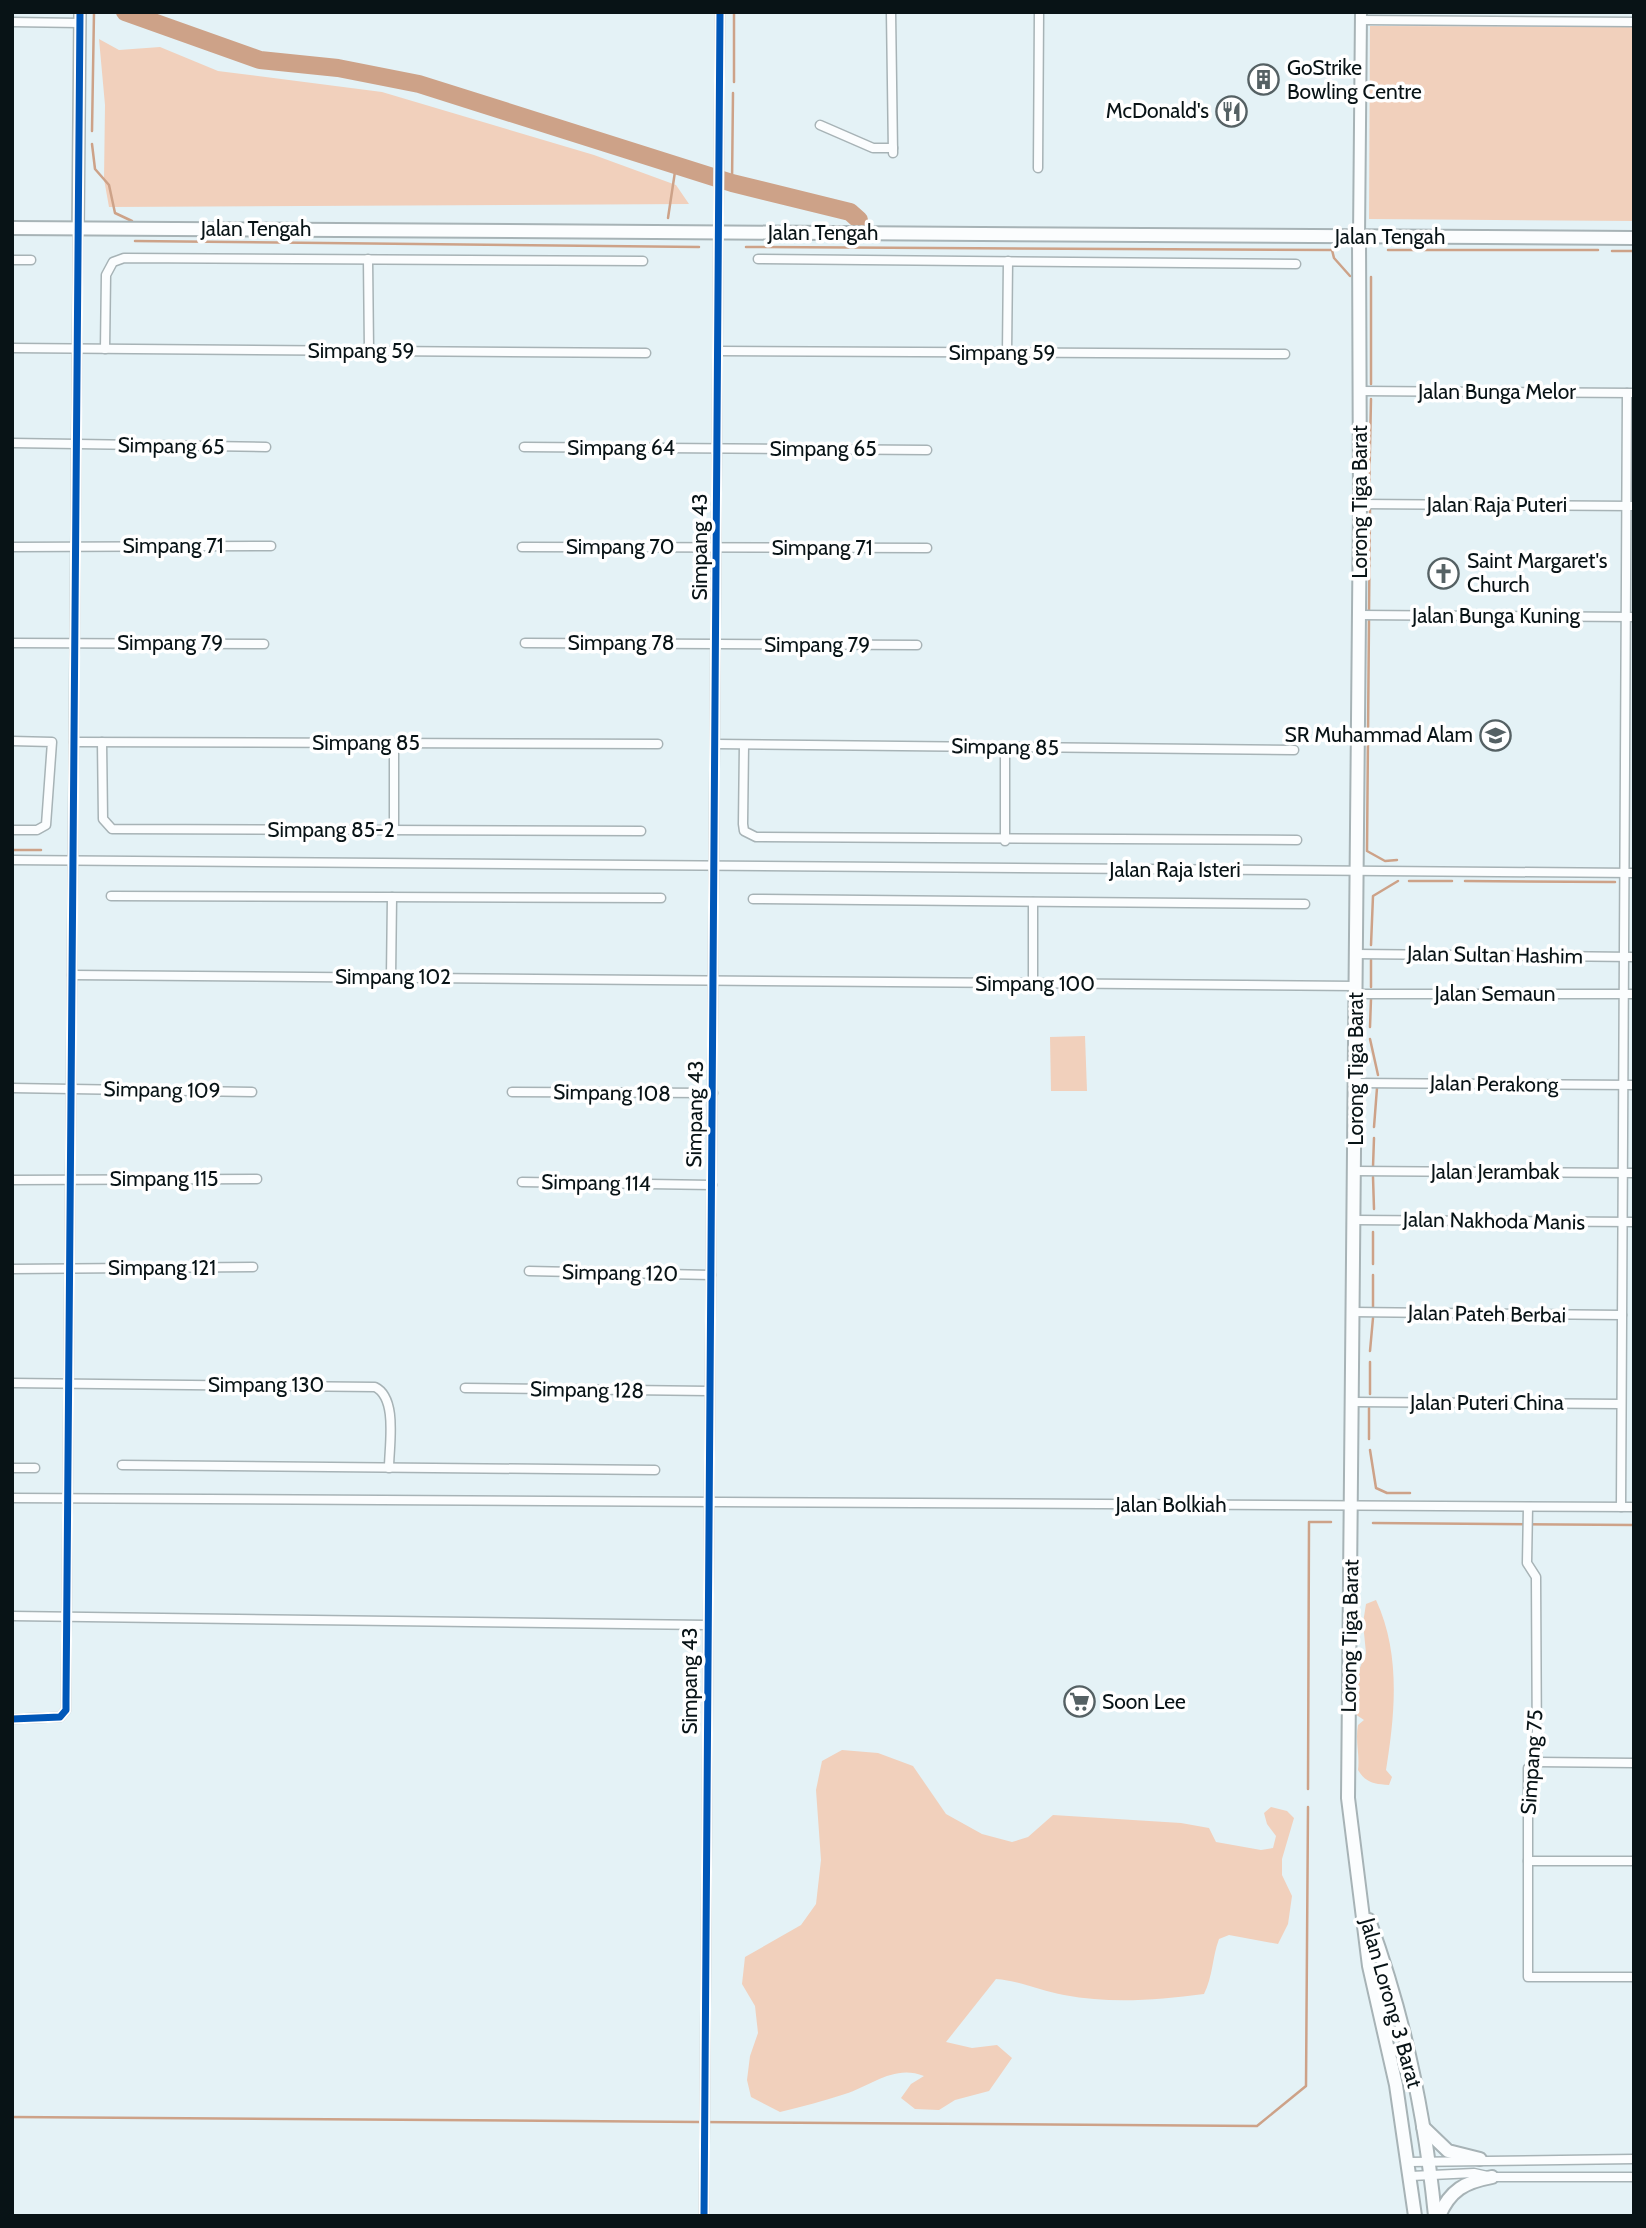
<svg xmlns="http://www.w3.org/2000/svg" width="1646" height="2228" font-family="Cabin,sans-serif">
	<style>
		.green { fill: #f1d0bc }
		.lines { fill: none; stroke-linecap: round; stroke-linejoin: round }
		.stream { stroke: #cda288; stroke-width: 2.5 }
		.river { stroke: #cda288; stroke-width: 18 }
		.minor-casing { stroke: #a7b3b6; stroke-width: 11 }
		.tertiary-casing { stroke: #a7b3b6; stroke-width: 14 }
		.secondary-casing { stroke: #a7b3b6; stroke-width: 16 }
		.primary-casing { stroke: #a7b3b6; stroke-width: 16 }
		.minor { stroke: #fbfdfe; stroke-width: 8 }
		.tertiary { stroke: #fbfdfe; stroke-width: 10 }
		.secondary { stroke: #fbfdfe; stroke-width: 12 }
		.primary { stroke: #fbfdfe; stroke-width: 12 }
		.cycleway-casing { stroke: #fff; stroke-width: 11 }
		.cycleway { stroke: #0057b8; stroke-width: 7 }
		.labels { text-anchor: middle; stroke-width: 7; stroke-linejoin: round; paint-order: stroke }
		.poi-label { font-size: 21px; fill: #081316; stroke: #fff; text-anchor: start }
		.street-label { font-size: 21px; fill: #081316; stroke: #fff }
	</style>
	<rect width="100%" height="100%" fill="#e4f2f6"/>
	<g class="green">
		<polygon points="1370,26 1634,27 1634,221 1369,219"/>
		<polygon points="99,39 119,50 160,47 218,71 382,92 594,155 676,185 689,204 109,207 104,179 105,105"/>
		<polygon points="1085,1036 1087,1091 1051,1091 1050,1037"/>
		<path d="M1376,1600C1401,1654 1395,1714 1386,1770L1392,1777L1389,1785C1374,1784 1366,1783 1358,1770C1360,1755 1355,1741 1358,1725L1364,1720L1355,1714L1354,1682L1366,1653L1363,1623L1366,1604Z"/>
		<path d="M842,1750L878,1753L913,1766L946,1814L982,1834L1012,1842L1028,1837L1053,1815L1181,1823L1209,1828L1216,1842L1261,1850L1273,1848L1276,1836L1267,1824L1264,1813L1271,1807L1287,1811L1294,1818L1282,1859V1875L1292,1896L1288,1924L1278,1944L1229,1935L1219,1939C1212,1958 1213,1976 1204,1994C1156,2000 1112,2004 1064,1995C1041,1991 1020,1981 996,1979L946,2042L972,2048L997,2045L1012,2058L989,2091L955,2100L939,2110L915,2109L901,2098L911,2084L924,2076C895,2064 872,2085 845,2094C824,2101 801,2107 780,2112L751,2097L747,2080L750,2056L758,2033L755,2006L742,1984L745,1957L801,1925L816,1904L821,1860L816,1790L822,1761Z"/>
	</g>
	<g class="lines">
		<g class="stream">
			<polyline points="734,82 734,14"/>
			<polyline points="92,131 94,12"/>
			<polyline points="92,144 95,169 109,185 115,213 132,221"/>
			<polyline points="732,183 733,93"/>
			<polyline points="668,218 676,165"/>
			<polyline points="135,241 699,247"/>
			<polyline points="746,247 1334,250"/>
			<polyline points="1332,250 1334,258 1350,276"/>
			<polyline points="1388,250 1598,250"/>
			<polyline points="1612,251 1634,251"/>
			<polyline points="1371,277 1371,384"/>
			<polyline points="1369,497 1371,399"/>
			<polyline points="1369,610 1370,509"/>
			<polyline points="1369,619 1367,851 1385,861 1397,860"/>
			<polyline points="12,850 41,850"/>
			<polyline points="1409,881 1452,881"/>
			<polyline points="1465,881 1615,882"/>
			<polyline points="1371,945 1373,896 1398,881"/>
			<polyline points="1371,987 1371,960"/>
			<polyline points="1370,1027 1371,999"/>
			<polyline points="1370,1039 1378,1075"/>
			<polyline points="1374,1127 1377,1088"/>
			<polyline points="1373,1167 1374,1138"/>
			<polyline points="1373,1177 1374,1209"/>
			<polyline points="1373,1232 1373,1264"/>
			<polyline points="1373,1308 1373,1275"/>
			<polyline points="1370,1351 1373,1318"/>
			<polyline points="1370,1394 1370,1362"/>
			<polyline points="1369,1439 1369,1408"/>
			<polyline points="1370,1450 1376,1488 1387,1493 1410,1493"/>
			<polyline points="1373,1523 1634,1525"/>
			<polyline points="1308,1789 1309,1522 1331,1522"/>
			<polyline points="12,2117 1257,2126 1306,2086 1308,1807"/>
		</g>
		<polyline class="river" points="125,12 260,60 338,68 419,84 732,183 850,212 859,220"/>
		<defs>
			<g id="minor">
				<polyline points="891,12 893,153"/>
				<polyline points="1361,20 1634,22"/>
				<polyline points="12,22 80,23"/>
				<polyline points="820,125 873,148 893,148"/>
				<polyline points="1038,168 1039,12"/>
				<polyline points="368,259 369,351"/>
				<polyline points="758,259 1296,264"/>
				<polyline points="12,260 31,260"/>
				<polyline points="12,348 646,353"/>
				<polyline points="105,349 106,275 113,262 124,258 643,261"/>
				<polyline points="719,351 1285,354"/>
				<polyline points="1007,353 1008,261"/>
				<polyline points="1361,391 1634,393"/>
				<polyline points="12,443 266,447"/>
				<polyline points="524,447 927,450"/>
				<polyline points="1360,504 1634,506"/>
				<polyline points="12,547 271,546"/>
				<polyline points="522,547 927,548"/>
				<polyline points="1359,615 1634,617"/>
				<polyline points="12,643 264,644"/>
				<polyline points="525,643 917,645"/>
				<polyline points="12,741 52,742 46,825 37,830 12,830"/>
				<polyline points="74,742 658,744"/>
				<polyline points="102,742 103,819 112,829 641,831"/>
				<polyline points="716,744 1294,750"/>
				<polyline points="744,745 743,824 744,831 756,837 1297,840"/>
				<polyline points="1005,747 1005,841"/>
				<polyline points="394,830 394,743"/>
				<polyline points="12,860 1634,873"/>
				<polyline points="111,896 661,898"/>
				<polyline points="753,899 1305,904"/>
				<polyline points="1033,902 1033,984"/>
				<polyline points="1356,954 1634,957"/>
				<polyline points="72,975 1356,986"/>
				<polyline points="391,977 392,897"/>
				<polyline points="1356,994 1634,994"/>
				<polyline points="1355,1083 1634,1085"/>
				<polyline points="12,1088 252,1092"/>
				<polyline points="512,1092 713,1093"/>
				<polyline points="1355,1171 1634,1173"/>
				<polyline points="12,1180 257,1179"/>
				<polyline points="522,1182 712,1185"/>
				<polyline points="1355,1220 1634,1222"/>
				<polyline points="12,1269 253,1267"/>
				<polyline points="529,1271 711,1275"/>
				<polyline points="1353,1312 1622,1315"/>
				<path d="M12,1383L375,1387C398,1398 389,1446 389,1468"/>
				<polyline points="465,1388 709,1391"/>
				<polyline points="1353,1402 1621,1404"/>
				<polyline points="122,1465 655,1470"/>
				<polyline points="12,1468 35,1468"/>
				<polyline points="12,1498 1634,1507"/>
				<polyline points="1528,1507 1527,1563 1536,1577 1537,1762"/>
				<polyline points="1621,1507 1627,393"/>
				<polyline points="12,1616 707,1625"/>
				<polyline points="12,1719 60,1717 66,1710 66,1701 78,228"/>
				<polyline points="1537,1762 1528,1768 1528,1977 1634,1977"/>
				<polyline points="1537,1762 1634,1763"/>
				<polyline points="1528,1861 1634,1861"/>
				<polyline points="1409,2162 1634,2159"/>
				<polyline points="1411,2176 1474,2173 1492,2177 1634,2177"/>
				<polyline points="704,2216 720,12"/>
			</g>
			<g id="tertiary">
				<polyline points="78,228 80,12"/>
				<polyline points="1359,237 1361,12"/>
			</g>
			<g id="secondary">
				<polyline points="1359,237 1360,504 1348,1798 1369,1966 1396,2085 1415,2216"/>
				<path d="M1369,1920C1404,2015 1425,2115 1435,2216"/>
				<polyline points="1423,2127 1448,2151 1480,2159"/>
				<path d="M1439,2216C1450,2190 1465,2182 1492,2177"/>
			</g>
			<polyline id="primary" points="12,228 1634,238"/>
		</defs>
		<use href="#minor" class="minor-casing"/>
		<use href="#tertiary" class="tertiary-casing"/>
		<use href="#secondary" class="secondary-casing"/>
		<use href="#primary" class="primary-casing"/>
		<use href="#minor" class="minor"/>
		<use href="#tertiary" class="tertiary"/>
		<use href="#secondary" class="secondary"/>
		<use href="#primary" class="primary"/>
		<defs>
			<g id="cycleway">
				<polyline points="12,1719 60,1717 66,1710 66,1701 80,12"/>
				<polyline points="704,2216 720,12"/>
			</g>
		</defs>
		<use href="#cycleway" class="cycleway-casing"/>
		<use href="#cycleway" class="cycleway"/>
	</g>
	<defs>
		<symbol id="building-ring" viewBox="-11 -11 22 22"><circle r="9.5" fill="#fff" stroke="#556164" stroke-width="1.5"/><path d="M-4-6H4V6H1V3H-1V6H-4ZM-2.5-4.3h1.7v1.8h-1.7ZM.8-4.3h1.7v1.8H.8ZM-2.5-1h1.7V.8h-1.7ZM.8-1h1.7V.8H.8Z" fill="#556164"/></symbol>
		<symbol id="restaurant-ring" viewBox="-11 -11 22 22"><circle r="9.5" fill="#fff" stroke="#556164" stroke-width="1.5"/><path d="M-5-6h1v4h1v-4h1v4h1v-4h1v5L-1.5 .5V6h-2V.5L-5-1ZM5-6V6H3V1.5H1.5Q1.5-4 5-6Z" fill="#556164"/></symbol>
		<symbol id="church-ring" viewBox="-11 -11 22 22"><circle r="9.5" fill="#fff" stroke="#556164" stroke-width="1.5"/><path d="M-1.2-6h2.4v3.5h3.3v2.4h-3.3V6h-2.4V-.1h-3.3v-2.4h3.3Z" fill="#556164"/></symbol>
		<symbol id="school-ring" viewBox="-11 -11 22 22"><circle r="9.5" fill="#fff" stroke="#556164" stroke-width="1.5"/><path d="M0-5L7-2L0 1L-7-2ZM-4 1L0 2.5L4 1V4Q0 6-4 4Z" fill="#556164"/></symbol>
		<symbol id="supermarket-ring" viewBox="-11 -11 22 22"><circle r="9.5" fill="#fff" stroke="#556164" stroke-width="1.5"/><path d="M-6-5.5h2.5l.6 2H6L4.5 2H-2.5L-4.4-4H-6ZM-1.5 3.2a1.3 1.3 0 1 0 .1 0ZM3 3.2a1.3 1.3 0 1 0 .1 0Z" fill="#556164"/></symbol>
	</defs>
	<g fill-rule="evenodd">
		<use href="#building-ring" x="1246" y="62" width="35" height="35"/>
		<use href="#restaurant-ring" x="1214" y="94" width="35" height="35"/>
		<use href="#church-ring" x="1426" y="556" width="35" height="35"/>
		<use href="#school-ring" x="1478" y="718" width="35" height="35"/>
		<use href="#supermarket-ring" x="1062" y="1684" width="35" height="35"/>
	</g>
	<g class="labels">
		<g class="poi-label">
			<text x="1287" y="75">GoStrike<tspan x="1287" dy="24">Bowling Centre</tspan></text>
			<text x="1209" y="118" text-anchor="end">McDonald's</text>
			<text x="1467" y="568">Saint Margaret's<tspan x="1467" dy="24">Church</tspan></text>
			<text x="1473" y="742" text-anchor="end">SR Muhammad Alam</text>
			<text x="1102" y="1709">Soon Lee</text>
		</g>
		<g class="street-label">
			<text x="256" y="236">Jalan Tengah</text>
			<text x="823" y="240">Jalan Tengah</text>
			<text x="1390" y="244">Jalan Tengah</text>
			<text x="361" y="358">Simpang 59</text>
			<text x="1002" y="360">Simpang 59</text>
			<text x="1497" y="399">Jalan Bunga Melor</text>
			<text transform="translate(171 446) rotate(1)" y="7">Simpang 65</text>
			<text x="621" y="455">Simpang 64</text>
			<text x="823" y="456">Simpang 65</text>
			<text transform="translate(1360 502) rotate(-90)" y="7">Lorong Tiga Barat</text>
			<text x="1497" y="512">Jalan Raja Puteri</text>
			<text x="173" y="553">Simpang 71</text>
			<text x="620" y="554">Simpang 70</text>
			<text transform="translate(700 547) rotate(-90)" y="7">Simpang 43</text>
			<text x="822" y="555">Simpang 71</text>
			<text x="1496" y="623">Jalan Bunga Kuning</text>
			<text x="170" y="650">Simpang 79</text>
			<text x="621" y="650">Simpang 78</text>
			<text x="817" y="652">Simpang 79</text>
			<text x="366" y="750">Simpang 85</text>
			<text transform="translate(1005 747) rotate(1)" y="7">Simpang 85</text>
			<text x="331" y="837">Simpang 85-2</text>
			<text x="1175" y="877">Jalan Raja Isteri</text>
			<text transform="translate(1495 955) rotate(1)" y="7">Jalan Sultan Hashim</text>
			<text x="393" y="984">Simpang 102</text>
			<text x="1035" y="991">Simpang 100</text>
			<text x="1495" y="1001">Jalan Semaun</text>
			<text transform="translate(1356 1069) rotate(-90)" y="7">Lorong Tiga Barat</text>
			<text transform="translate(1494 1084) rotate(1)" y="7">Jalan Perakong</text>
			<text transform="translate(162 1090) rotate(1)" y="7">Simpang 109</text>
			<text transform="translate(612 1093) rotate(1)" y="7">Simpang 108</text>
			<text transform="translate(695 1114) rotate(-89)" y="7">Simpang 43</text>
			<text x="1495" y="1179">Jalan Jerambak</text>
			<text x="164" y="1186">Simpang 115</text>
			<text transform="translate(596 1183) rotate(1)" y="7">Simpang 114</text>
			<text transform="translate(1494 1221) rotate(1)" y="7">Jalan Nakhoda Manis</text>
			<text x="162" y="1275">Simpang 121</text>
			<text transform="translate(620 1273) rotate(1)" y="7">Simpang 120</text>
			<text transform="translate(1487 1314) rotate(1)" y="7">Jalan Pateh Berbai</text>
			<text x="266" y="1392">Simpang 130</text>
			<text transform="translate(587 1390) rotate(1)" y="7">Simpang 128</text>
			<text x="1487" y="1410">Jalan Puteri China</text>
			<text x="1171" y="1512">Jalan Bolkiah</text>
			<text transform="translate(1350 1636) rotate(-89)" y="7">Lorong Tiga Barat</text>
			<text transform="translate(690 1681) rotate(-90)" y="7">Simpang 43</text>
			<text transform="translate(1532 1762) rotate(-86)" y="7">Simpang 75</text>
			<text transform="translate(1391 2003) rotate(74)" y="7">Jalan Lorong 3 Barat</text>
		</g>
	</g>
	<rect width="1646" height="2228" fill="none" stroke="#081316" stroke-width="28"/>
</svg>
